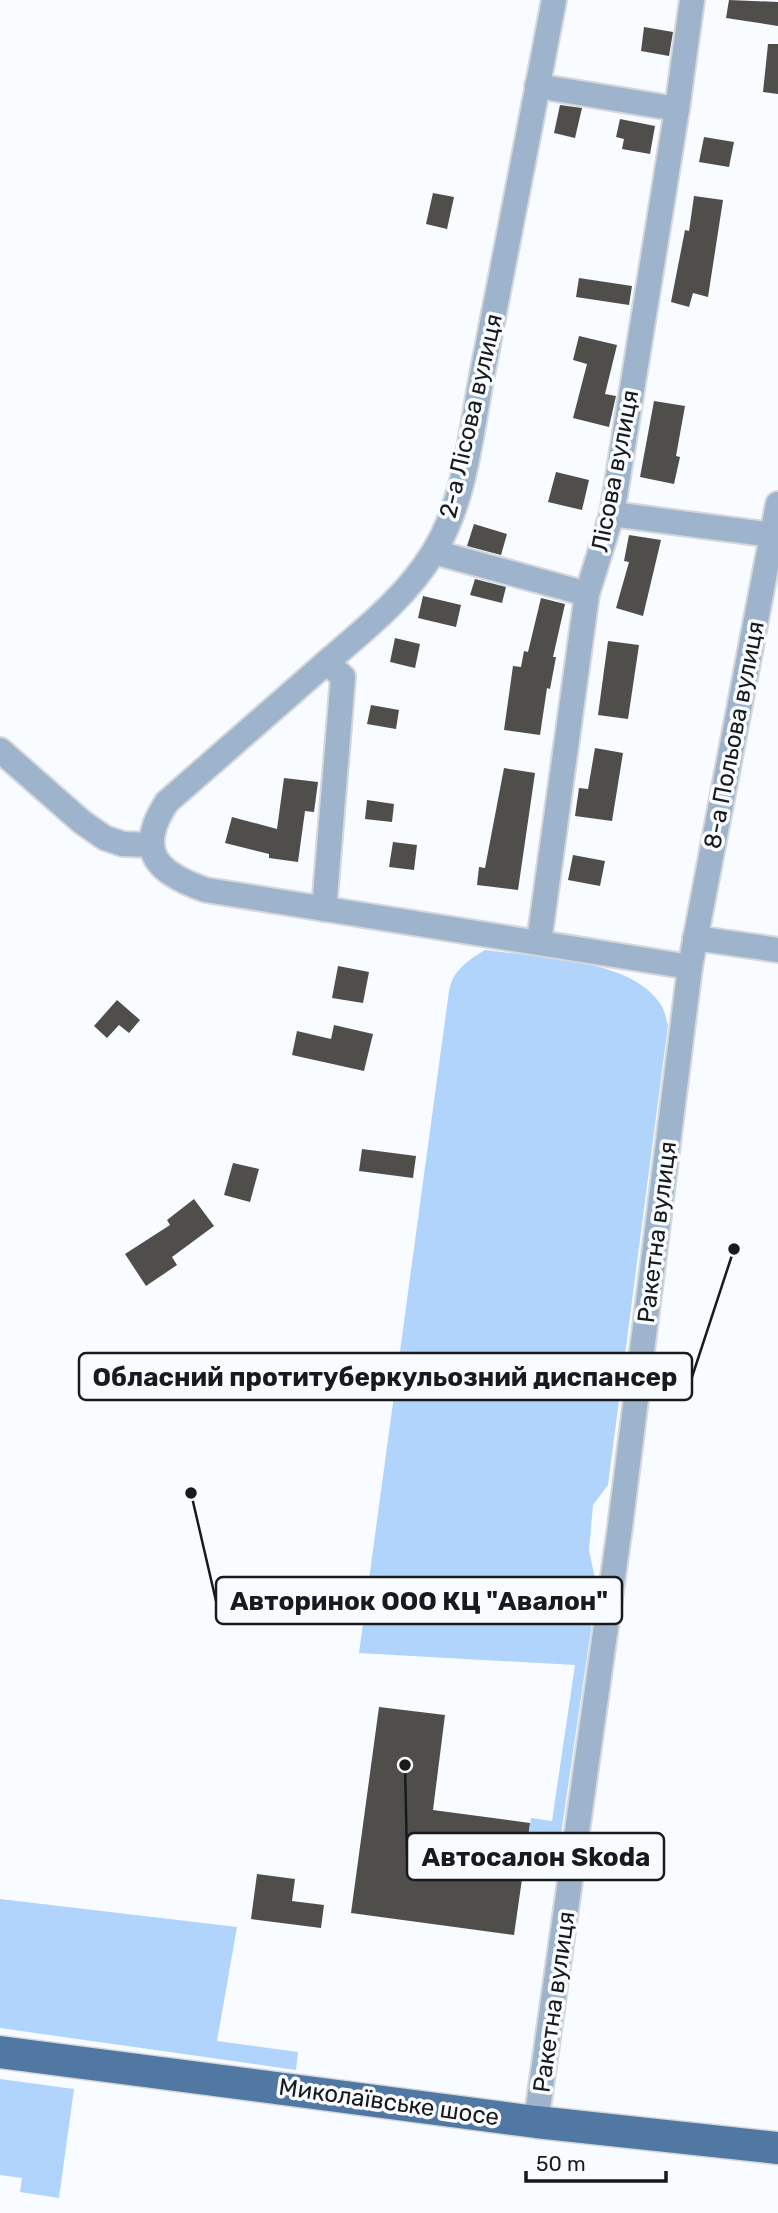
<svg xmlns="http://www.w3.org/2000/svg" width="778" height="2213" font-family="Rubik,sans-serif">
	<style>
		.green { fill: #b1d4fc }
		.building { fill: #504e4b }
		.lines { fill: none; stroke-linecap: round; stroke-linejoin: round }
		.minor-casing { stroke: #d4d7db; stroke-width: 28 }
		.major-casing { stroke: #d4d7db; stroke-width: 35 }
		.minor { stroke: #9eb4cc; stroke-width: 24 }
		.major { stroke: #5178a3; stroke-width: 32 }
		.labels { text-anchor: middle; stroke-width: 7; stroke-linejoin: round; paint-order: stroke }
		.street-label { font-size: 24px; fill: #181a1b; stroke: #f8fbff }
		.leader { fill: none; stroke: #181a1b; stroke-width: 2.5 }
		.callout-dot { fill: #181a1b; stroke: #f8fbff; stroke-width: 2.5 }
		.callout { fill: #f8fbff; stroke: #181a1b; stroke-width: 2.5 }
		.callout-label { font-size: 26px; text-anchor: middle; font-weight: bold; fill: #181a1b }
	</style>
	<rect width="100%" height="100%" fill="#f8fbff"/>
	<g class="green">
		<path d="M485,950C534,957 633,958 661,1005C665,1011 666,1019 668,1025L608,1485L593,1505L589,1550L597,1588L557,1862L525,1857L531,1818L552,1821L575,1665L359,1653L449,991C453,970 467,961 485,950Z"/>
		<polygon points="0,1899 237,1927 217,2041 298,2052 296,2070 0,2028"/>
		<polygon points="0,2079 74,2089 59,2198 20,2192 22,2178 0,2175"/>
	</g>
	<g class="building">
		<polygon points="729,0 778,2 778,26 726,18"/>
		<polygon points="644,27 673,32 669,56 641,51"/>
		<polygon points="768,44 778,44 778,94 763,92"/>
		<polygon points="560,105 582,108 575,138 554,133"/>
		<polygon points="620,119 655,126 650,154 622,149 624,139 616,137"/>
		<polygon points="704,137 734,142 729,167 699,162"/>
		<polygon points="433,193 454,197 447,229 426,224"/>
		<polygon points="694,196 723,200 708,297 693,293 689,307 671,302 685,230 689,231"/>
		<polygon points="579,278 632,286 629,305 576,297"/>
		<polygon points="579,336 617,345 605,394 616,396 609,427 573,418 587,364 573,360"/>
		<polygon points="654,401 685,406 676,456 680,457 674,484 640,477"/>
		<polygon points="556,472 589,480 582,510 548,502"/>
		<polygon points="474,524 507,534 501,555 467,546"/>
		<polygon points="629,535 661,540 643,616 616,608 629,562 624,561"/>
		<polygon points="475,579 506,587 502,603 470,595"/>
		<polygon points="423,596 461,605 456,627 418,618"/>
		<polygon points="541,598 565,604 553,657 556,657 550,689 547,688 540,735 504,730 513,666 521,667 524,651 528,652"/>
		<polygon points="395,638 420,644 415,668 390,662"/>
		<polygon points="608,641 639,645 628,719 598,715"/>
		<polygon points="371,705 399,710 396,729 367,724"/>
		<polygon points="595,748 623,753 612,821 575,816 579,788 588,789"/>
		<polygon points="504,768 535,773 518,890 477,885 479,867 485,868"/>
		<polygon points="284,778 318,782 314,812 305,811 298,862 269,858 269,854 225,843 232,817 277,829"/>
		<polygon points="367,800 394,804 392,822 365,819"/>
		<polygon points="393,842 417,845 414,870 389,867"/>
		<polygon points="573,855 605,861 600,886 568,880"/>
		<polygon points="338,966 369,972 363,1003 332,998"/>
		<polygon points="117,1000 140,1020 129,1033 119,1025 107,1038 94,1026"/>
		<polygon points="334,1025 373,1034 364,1071 292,1055 297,1031 331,1039"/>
		<polygon points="362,1149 416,1156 413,1178 359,1171"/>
		<polygon points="233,1163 259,1169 250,1202 224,1195"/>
		<polygon points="194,1199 214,1226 172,1257 177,1265 146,1286 125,1254 170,1225 167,1220"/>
		<polygon points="379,1707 445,1715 433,1810 530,1823 514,1935 351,1913"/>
		<polygon points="257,1874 295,1879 292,1901 324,1905 321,1928 251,1919"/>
	</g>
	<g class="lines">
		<defs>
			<g id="minor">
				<polyline points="537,86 677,109"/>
				<polyline points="612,514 772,535"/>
				<polyline points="434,552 587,594"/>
				<path d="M327,662L167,802C135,851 156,873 206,890L690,967"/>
				<polyline points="0,750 82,822 105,838 123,844 152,845"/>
				<path d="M324,909L343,677L327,662C365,629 406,597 433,553C465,503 471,432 482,375C507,250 530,125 554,0"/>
				<polyline points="695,938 778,950"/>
				<polyline points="539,942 587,594 612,514 677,109 692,0"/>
				<polyline points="536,2122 620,1527 690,967 778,504"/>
			</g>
			<polyline id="major" points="0,2052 536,2122 778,2148"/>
		</defs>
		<use href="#minor" class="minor-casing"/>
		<use href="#major" class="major-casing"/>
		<use href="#minor" class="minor"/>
		<use href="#major" class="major"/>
	</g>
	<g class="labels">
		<g class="street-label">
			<text transform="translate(471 416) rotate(-77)" y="8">2-а Лісова вулиця</text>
			<text transform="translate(615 471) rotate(-79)" y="8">Лісова вулиця</text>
			<text transform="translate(734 735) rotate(-79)" y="8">8-а Польова вулиця</text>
			<text transform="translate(657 1232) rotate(-83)" y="8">Ракетна вулиця</text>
			<text transform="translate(554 2002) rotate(-82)" y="8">Ракетна вулиця</text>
			<text transform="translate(389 2102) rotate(8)" y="8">Миколаївське шосе</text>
		</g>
	</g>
	<path class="leader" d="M734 1249L692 1377M191 1493L216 1601M405 1765L407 1857"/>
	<g class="callout-dot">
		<circle cx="734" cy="1249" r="7"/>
		<circle cx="191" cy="1493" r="7"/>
		<circle cx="405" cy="1765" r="7"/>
	</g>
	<g class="callout">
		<rect x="79" y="1353" width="613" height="47" rx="7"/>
		<rect x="216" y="1577" width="406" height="47" rx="7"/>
		<rect x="407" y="1833" width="257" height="47" rx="7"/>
	</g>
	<g class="callout-label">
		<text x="385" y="1386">Обласний протитуберкульозний диспансер</text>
		<text x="419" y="1610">Авторинок ООО КЦ "Авалон"</text>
		<text x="536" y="1866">Автосалон Skoda</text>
	</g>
	<path d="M526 2171v10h140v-10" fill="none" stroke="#181a1b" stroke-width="3.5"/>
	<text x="536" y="2171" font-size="21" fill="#181a1b" stroke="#f8fbff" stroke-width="5" paint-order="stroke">50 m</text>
</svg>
